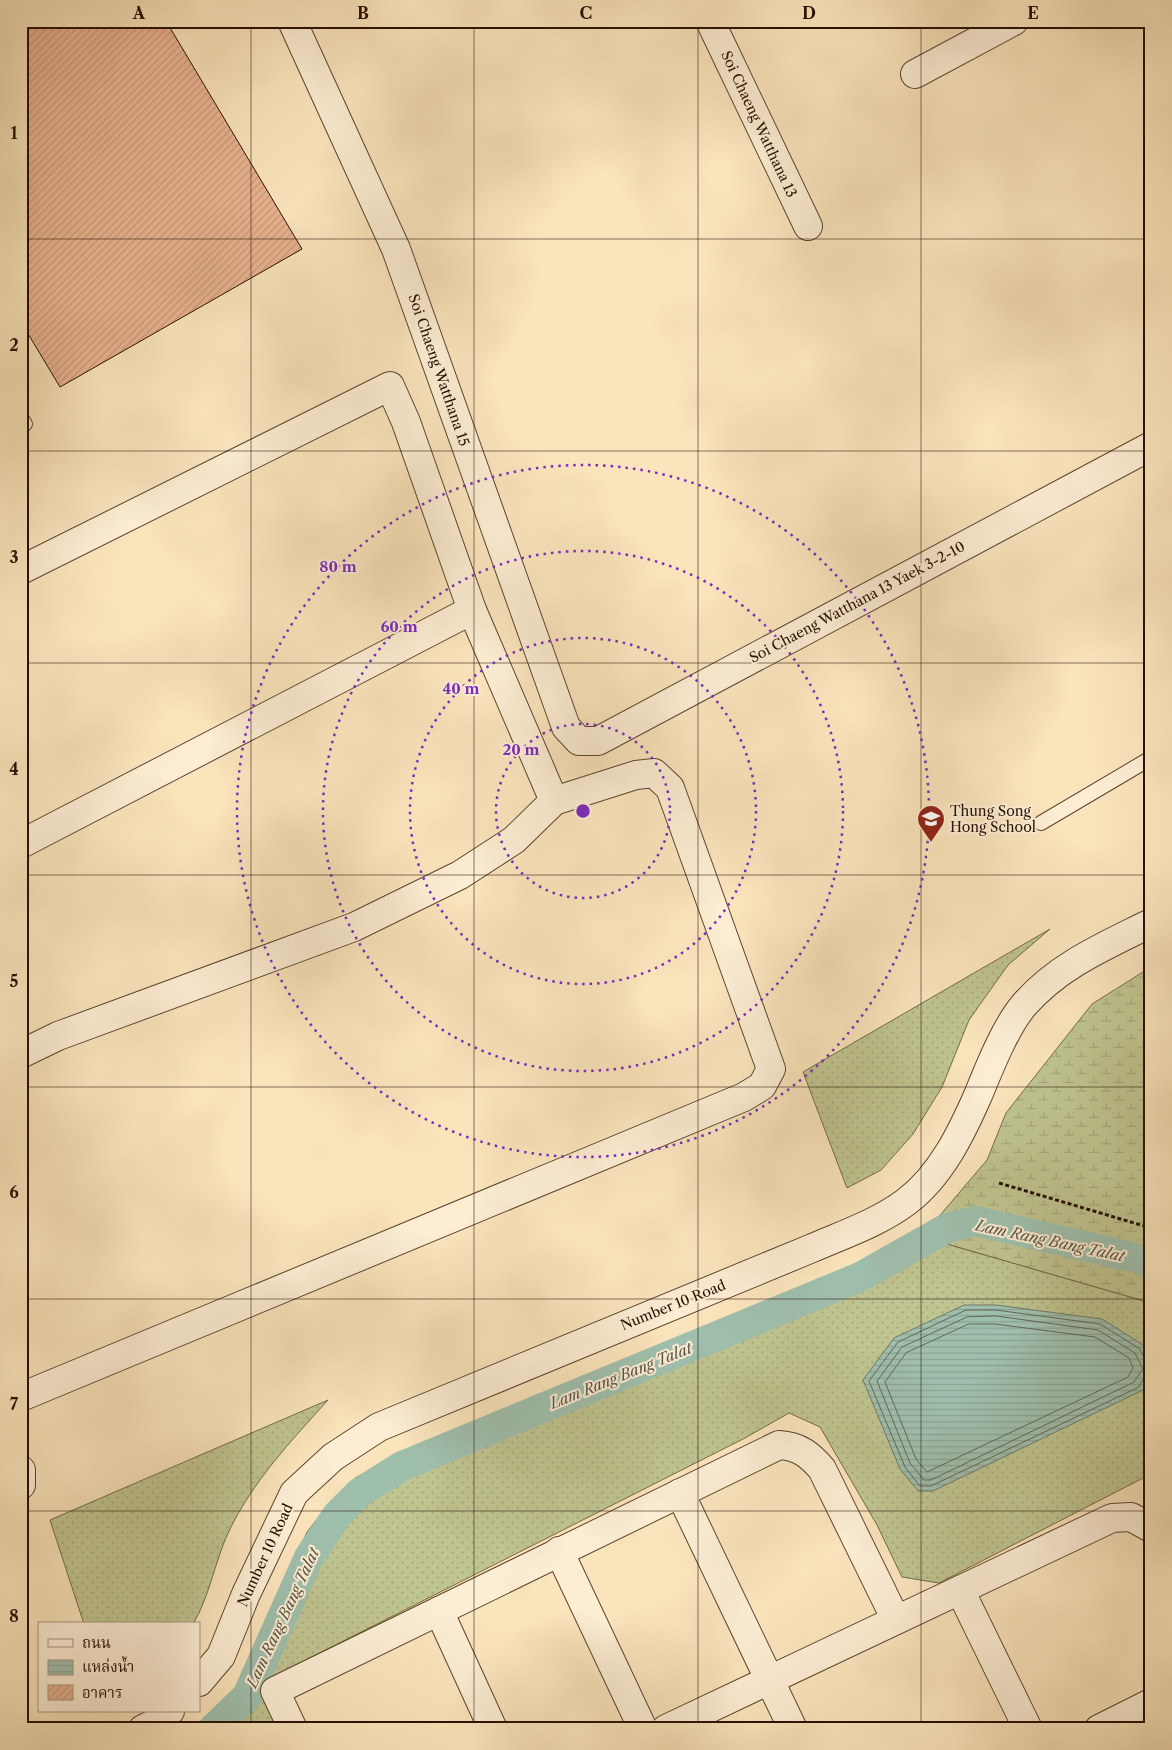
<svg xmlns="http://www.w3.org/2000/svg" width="1172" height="1750" font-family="'Libre Caslon Text','Noto Serif Thai',serif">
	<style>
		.grass { fill: url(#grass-dots); stroke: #736a4a }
		.wetland { fill: url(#wetland-marsh); stroke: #736a4a }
		.water { fill: url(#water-rules); stroke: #6f7969 }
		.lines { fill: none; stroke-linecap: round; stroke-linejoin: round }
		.shore { stroke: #636758; stroke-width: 1 }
		.canal { stroke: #9fbfad; stroke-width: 30 }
		.building { fill: url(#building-hatch); stroke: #270f03 }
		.service-casing { stroke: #5c4431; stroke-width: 16 }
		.minor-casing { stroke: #5c4431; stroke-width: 30 }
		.tertiary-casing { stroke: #5c4431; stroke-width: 30 }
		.path { stroke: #270f03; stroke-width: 3; stroke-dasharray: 4 2.5; stroke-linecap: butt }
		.service { stroke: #fcedd3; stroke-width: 14 }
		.minor { stroke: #fcedd3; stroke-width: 28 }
		.tertiary { stroke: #fcedd3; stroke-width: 28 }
		.grid { fill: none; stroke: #270f03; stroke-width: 1; stroke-opacity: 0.55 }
		.ring { fill: none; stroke: #7b2cbf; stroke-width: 2.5; stroke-dasharray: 2.5 5 }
		.labels { text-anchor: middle; stroke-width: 4; stroke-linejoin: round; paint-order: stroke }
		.street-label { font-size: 14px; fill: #270f03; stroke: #fcedd3 }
		.poi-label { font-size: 14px; fill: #270f03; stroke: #fcedd3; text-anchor: start }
		.water-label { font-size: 15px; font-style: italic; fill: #575547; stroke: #fcedd3 }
		.centre { fill: #7b2cbf; stroke: #fcedd3; stroke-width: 2.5 }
		.ring-label { font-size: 15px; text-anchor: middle; font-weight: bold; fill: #7b2cbf; stroke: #fcedd3; stroke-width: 4; stroke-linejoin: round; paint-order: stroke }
		.neatline { fill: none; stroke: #270f03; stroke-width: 2 }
		.grid-label { font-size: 16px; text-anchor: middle; font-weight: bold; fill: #270f03 }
	</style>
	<defs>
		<pattern id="grass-dots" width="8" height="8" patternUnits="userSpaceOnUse" patternTransform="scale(1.25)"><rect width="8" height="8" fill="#bfc490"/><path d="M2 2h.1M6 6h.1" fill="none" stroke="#a4a77b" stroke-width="1.8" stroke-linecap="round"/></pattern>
		<pattern id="wetland-marsh" width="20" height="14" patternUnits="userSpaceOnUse" patternTransform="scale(1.25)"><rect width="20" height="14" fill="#bfc490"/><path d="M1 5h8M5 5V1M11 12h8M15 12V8" fill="none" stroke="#a4a77b"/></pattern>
		<pattern id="water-rules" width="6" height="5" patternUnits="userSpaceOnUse" patternTransform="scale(1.25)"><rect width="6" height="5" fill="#9fbfad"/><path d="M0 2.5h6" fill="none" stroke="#89a393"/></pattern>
		<pattern id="building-hatch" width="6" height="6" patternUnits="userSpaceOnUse" patternTransform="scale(1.25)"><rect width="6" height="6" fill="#e9b390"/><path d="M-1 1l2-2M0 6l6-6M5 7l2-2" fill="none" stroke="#c8997b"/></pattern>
	</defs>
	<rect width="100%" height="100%" fill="#fae4bc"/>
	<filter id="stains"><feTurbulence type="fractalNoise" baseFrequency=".004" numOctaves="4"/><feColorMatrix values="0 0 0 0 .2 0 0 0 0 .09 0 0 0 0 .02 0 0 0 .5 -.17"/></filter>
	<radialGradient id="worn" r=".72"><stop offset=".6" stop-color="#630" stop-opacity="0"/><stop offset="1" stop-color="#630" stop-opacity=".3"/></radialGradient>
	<g class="grass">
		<polygon points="1050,929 1008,965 969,1020 942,1087 913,1134 881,1170 847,1188 803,1072"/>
		<polygon points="916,1235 1151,1303 1151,1474 939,1583 902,1577 877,1525 820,1427 789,1413 745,1438 284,1671 266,1686 279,1729 205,1729 220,1717 252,1676 289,1572 307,1532 328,1505 355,1478 388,1461 903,1244"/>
		<path d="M328,1400C291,1441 253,1481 229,1531C215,1560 210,1596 193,1624H84L50,1520Z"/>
	</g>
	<polygon class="wetland" points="1151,967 1151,1303 916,1235 936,1220 987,1160 1006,1113 1092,1004"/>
	<polygon class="water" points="964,1305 996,1305 1102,1319 1145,1346 1151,1364 1151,1374 1143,1390 933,1491 918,1491 900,1469 863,1380 894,1338"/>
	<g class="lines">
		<g class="shore">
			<polygon points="996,1316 1098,1330 1135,1353 1143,1369 1134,1382 931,1480 924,1480 910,1463 877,1381 902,1347 967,1317"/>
			<polygon points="969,1324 995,1324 1095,1337 1129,1358 1133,1368 1128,1377 927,1472 916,1459 885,1382 906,1353"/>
			<polyline points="1151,1362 1145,1360 1140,1349 1100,1324 996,1310 966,1310 898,1342 869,1381 905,1467 920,1486 931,1486 1139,1387 1145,1375 1151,1374"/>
		</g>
		<polyline class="canal" points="213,1729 247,1696 309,1557 337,1515 359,1493 402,1466 860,1277 947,1228 975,1221 1136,1258 1151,1263"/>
	</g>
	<polygon class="building" points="21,21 166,21 302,249 60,387 21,322"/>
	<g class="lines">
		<defs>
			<g id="service">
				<polyline points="21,418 25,424"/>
				<polyline points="1041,823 1151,758"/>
			</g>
			<g id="minor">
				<polyline points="292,21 396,249 566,727 579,741 598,741 1151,446"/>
				<polyline points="710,21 808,226"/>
				<polyline points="915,74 1014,21"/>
				<polyline points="21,570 390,386 406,422 472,610 554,801"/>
				<polyline points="21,844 472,610"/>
				<polyline points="21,1054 58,1036 354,927 460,875 514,840 554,801 636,775 654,773 670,788 771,1069 762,1086 744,1097 21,1397"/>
				<polyline points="21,1470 21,1485"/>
				<polyline points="680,1493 793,1729"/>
				<polyline points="559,1551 643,1729"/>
				<polyline points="960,1590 1028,1729"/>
				<polyline points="439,1611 493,1729"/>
				<path d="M293,1729L275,1691L779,1445C799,1446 810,1455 822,1469L896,1620"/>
				<polyline points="666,1729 1112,1518 1131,1517 1151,1528"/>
				<polyline points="1099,1729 1151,1703"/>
			</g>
			<g id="tertiary">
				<path d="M199,1682L221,1656L246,1594L294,1493L333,1457L379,1427L810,1249C842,1235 878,1223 906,1202C941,1176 962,1132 979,1093C990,1066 1006,1026 1024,1005C1059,965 1105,946 1151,923"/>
				<polyline points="143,1729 159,1721 170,1711"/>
			</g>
		</defs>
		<use href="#service" class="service-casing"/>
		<use href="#minor" class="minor-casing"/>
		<use href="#tertiary" class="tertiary-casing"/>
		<polyline class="path" points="999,1183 1151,1228"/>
		<use href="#service" class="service"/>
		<use href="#minor" class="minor"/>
		<use href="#tertiary" class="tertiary"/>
	</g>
	<path class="grid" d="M251,21V1729M474,21V1729M698,21V1729M921,21V1729M21,239H1151M21,451H1151M21,663H1151M21,875H1151M21,1087H1151M21,1299H1151M21,1511H1151"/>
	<g class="ring">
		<circle cx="583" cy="811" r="87"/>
		<circle cx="583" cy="811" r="173"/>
		<circle cx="583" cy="811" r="260"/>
		<circle cx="583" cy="811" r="346"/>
	</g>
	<defs>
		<symbol id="school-pin" viewBox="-11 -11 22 30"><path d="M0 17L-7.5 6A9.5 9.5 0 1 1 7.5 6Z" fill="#8f2418" stroke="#fcedd3"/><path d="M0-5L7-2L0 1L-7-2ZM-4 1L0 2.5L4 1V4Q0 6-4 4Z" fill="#fff"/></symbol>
	</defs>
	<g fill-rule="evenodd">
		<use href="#school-pin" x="915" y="803" width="32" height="43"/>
	</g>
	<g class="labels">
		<g class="street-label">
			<text transform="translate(759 124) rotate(65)" y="5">Soi Chaeng Watthana 13</text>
			<text transform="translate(439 370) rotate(71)" y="5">Soi Chaeng Watthana 15</text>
			<text transform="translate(857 602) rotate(-28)" y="5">Soi Chaeng Watthana 13 Yaek 3-2-10</text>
			<text transform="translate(673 1305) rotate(-22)" y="5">Number 10 Road</text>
			<text transform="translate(265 1555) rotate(-65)" y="5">Number 10 Road</text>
		</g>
		<g class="poi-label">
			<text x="950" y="816">Thung Song<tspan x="950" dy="16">Hong School</tspan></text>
		</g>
		<g class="water-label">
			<text transform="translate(1050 1241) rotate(12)" y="5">Lam Rang Bang Talat</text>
			<text transform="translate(621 1376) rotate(-22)" y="5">Lam Rang Bang Talat</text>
			<text transform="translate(283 1618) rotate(-65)" y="5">Lam Rang Bang Talat</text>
		</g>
	</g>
	<circle cx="583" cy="811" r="8" class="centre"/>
	<g class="ring-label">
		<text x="338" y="572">80 m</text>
		<text x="399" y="632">60 m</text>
		<text x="461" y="694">40 m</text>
		<text x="521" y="755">20 m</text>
	</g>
	<rect width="1172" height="1750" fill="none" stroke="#fae4bc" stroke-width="55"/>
	<rect x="38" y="1622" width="162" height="90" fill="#fcedd3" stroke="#a79480"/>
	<rect x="48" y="1639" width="25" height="8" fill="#fcedd3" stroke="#a79480"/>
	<text x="82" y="1648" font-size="15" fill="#270f03">ถนน</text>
	<rect x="48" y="1660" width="25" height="15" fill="url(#water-rules)" stroke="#a79480"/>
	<text x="82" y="1672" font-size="15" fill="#270f03">แหล่งน้ำ</text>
	<rect x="48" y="1685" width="25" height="15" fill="url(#building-hatch)" stroke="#a79480"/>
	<text x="82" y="1698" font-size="15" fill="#270f03">อาคาร</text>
	<rect x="28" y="28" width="1116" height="1694" class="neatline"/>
	<g class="grid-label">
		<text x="139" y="19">A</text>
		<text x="363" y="19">B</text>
		<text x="586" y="19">C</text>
		<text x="809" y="19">D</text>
		<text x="1033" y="19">E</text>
		<text x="14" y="139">1</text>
		<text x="14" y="351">2</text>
		<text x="14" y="563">3</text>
		<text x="14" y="775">4</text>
		<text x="14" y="987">5</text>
		<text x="14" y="1198">6</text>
		<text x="14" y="1410">7</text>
		<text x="14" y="1622">8</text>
	</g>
	<rect width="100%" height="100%" filter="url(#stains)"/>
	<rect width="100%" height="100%" fill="url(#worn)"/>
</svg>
